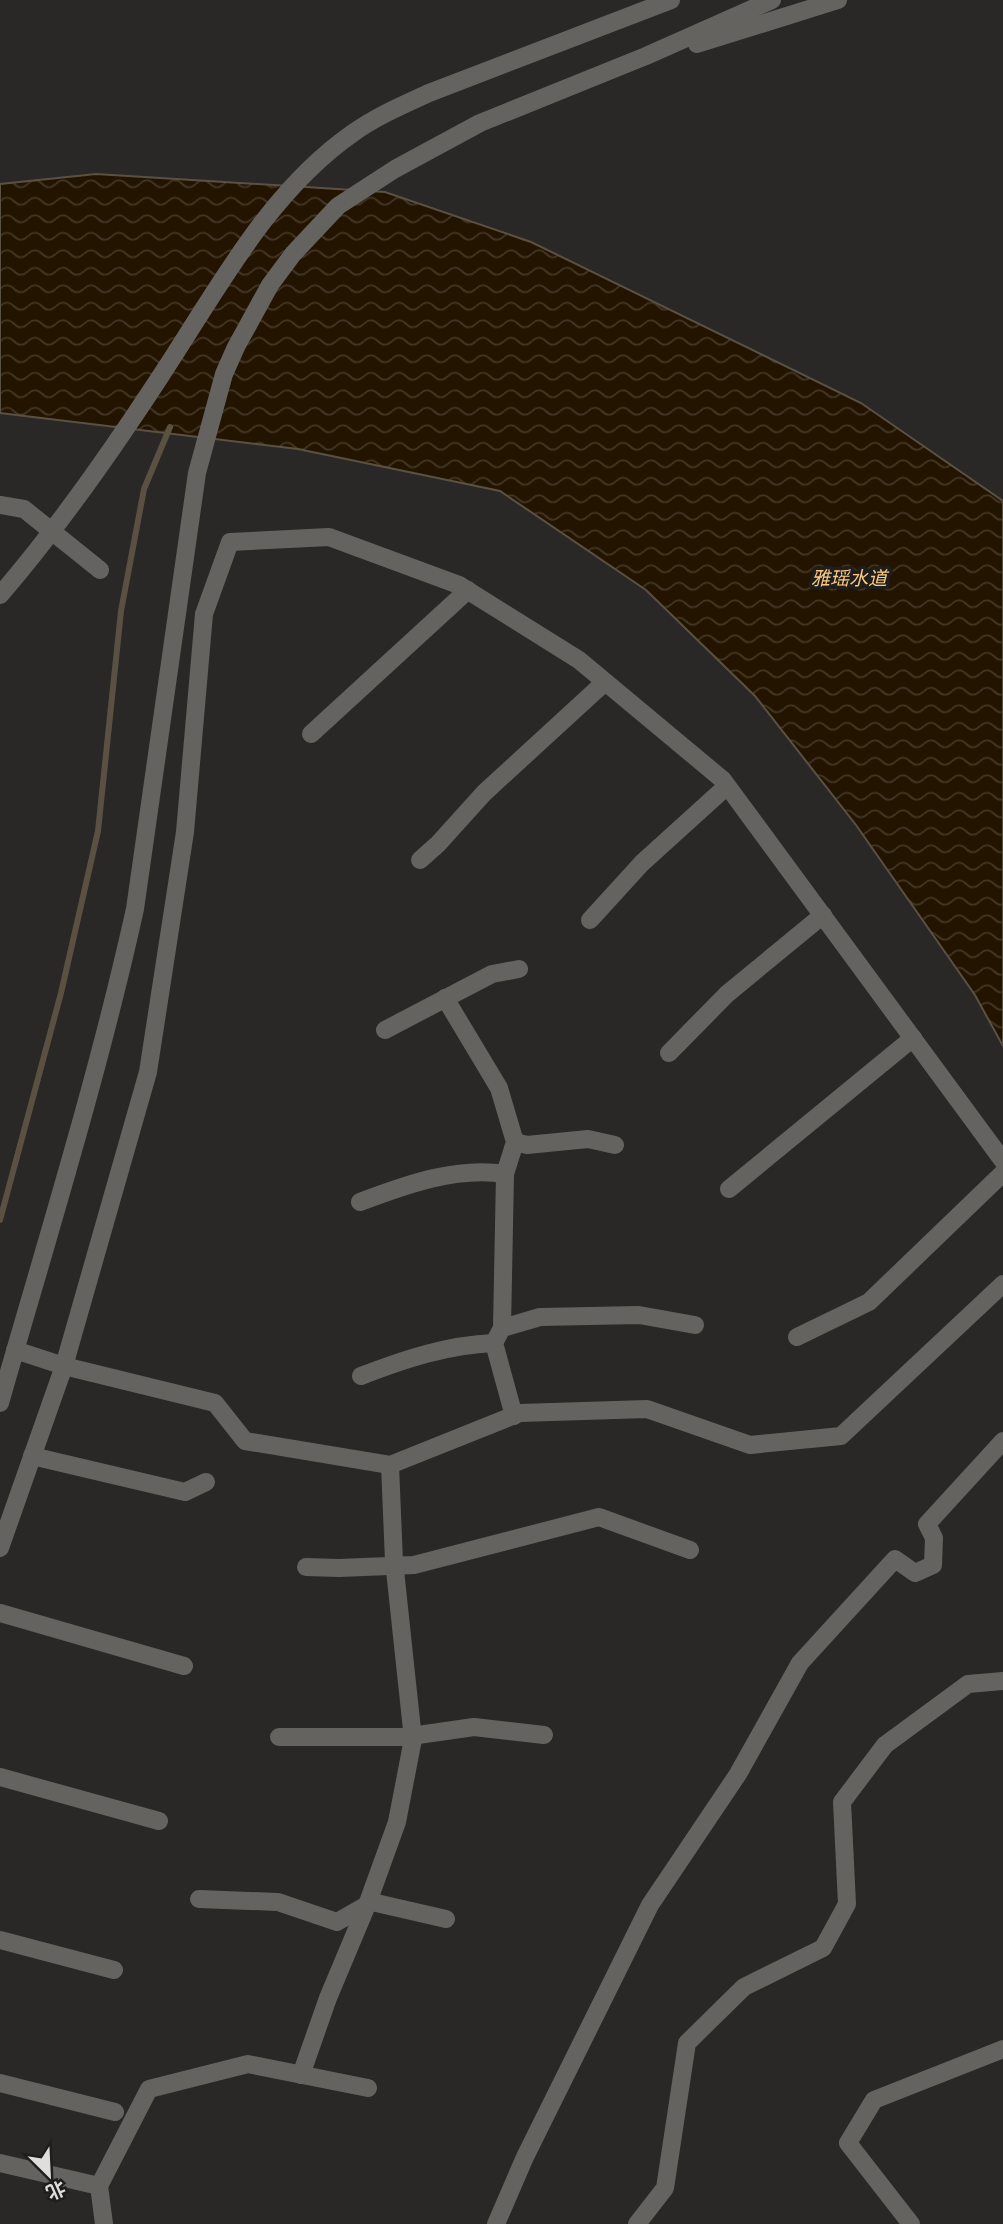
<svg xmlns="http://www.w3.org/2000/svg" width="1003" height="2224" font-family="Figtree,'Noto Sans SC',sans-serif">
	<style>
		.water { fill: url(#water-waves); stroke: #5b5142; stroke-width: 2 }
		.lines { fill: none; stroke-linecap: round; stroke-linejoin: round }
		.stream { stroke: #5b5142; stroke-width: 6 }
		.minor { stroke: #656360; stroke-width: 18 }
		.tertiary { stroke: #656360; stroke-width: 18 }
		.labels { text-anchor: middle; stroke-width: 7; stroke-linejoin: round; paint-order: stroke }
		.water-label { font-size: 19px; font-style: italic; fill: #fdcb80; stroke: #201e1c }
	</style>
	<defs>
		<pattern id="water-waves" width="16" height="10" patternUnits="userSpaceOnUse" patternTransform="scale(1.75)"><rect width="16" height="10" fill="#231400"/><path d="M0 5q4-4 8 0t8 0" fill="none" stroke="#423625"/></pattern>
	</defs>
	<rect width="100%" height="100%" fill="#292826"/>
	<polygon class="water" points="96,174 385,192 531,242 861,403 1003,501 1003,1046 975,995 856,825 755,696 646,590 500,491 298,449 0,413 0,184"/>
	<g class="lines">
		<polyline class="stream" points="0,1220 61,993 98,831 121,611 144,489 170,427"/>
		<g class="minor">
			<polyline points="0,505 24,509 100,570"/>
			<polyline points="311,734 468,590"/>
			<polyline points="420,860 438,844 484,793 605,682"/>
			<polyline points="590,920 642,863 727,786"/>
			<polyline points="445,998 499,1088 515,1142 505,1174 502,1328 494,1343 514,1416"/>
			<polyline points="385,1030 492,974 519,969"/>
			<polyline points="669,1053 727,994 823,915"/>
			<polyline points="515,1142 527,1145 588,1139 615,1145"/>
			<polyline points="729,1189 913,1038"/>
			<path d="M360,1202C405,1185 457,1166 505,1174"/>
			<polyline points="502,1328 540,1317 639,1315 695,1325"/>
			<polyline points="797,1337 869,1302 1003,1173"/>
			<polyline points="15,1350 64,1366 215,1403 245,1441 390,1465 520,1413 647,1409 750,1445 841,1436 1003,1284"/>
			<path d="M361,1376C405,1359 447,1345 494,1343"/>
			<polyline points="32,1456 185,1492 206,1482"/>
			<polyline points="0,1548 64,1366 148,1072 185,832 204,614 230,542 329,537 459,585 579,660 723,780 1003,1161"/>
			<polyline points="306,1567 339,1568 414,1565 599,1517 690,1550"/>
			<polyline points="0,1613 184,1666"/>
			<polyline points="279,1737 404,1737 474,1727 544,1735"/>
			<polyline points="0,1777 159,1821"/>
			<polyline points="199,1899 278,1902 337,1922 372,1902 446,1919"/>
			<polyline points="0,1940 114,1970"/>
			<polyline points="301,2075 328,1998 367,1905 397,1822 413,1739 394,1561 390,1465"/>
			<polyline points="0,2083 115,2112"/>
			<polyline points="0,2163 99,2186 104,2224"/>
			<polyline points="99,2186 149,2089 248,2064 368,2088"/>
			<polyline points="496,2224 525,2157 650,1905 738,1774 800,1663 895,1559 915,1573 933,1565 934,1538 927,1524 1003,1441"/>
			<polyline points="637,2224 665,2188 687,2043 744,1987 823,1948 847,1904 842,1802 885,1745 968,1684 1003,1681"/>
			<polyline points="911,2224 848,2143 874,2100 1003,2049"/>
		</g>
		<g class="tertiary">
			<polyline points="697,44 838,0"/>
			<path d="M0,595C59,527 111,452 160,377C217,291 267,193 353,133C377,116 403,105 429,93L671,0"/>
			<path d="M0,1403C47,1239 98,1076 135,909L197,473L224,374L236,347L270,285L293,254L338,206L395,169L480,123L646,56L772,0"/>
		</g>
	</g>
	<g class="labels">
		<g class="water-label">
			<text x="849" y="585">雅瑶水道</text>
		</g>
	</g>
	<g transform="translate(49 2175) rotate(156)" stroke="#201e1c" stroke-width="5" paint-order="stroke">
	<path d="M0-5L12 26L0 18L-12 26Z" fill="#dfdedc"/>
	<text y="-10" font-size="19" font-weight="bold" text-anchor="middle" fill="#dfdedc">北</text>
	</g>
</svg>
